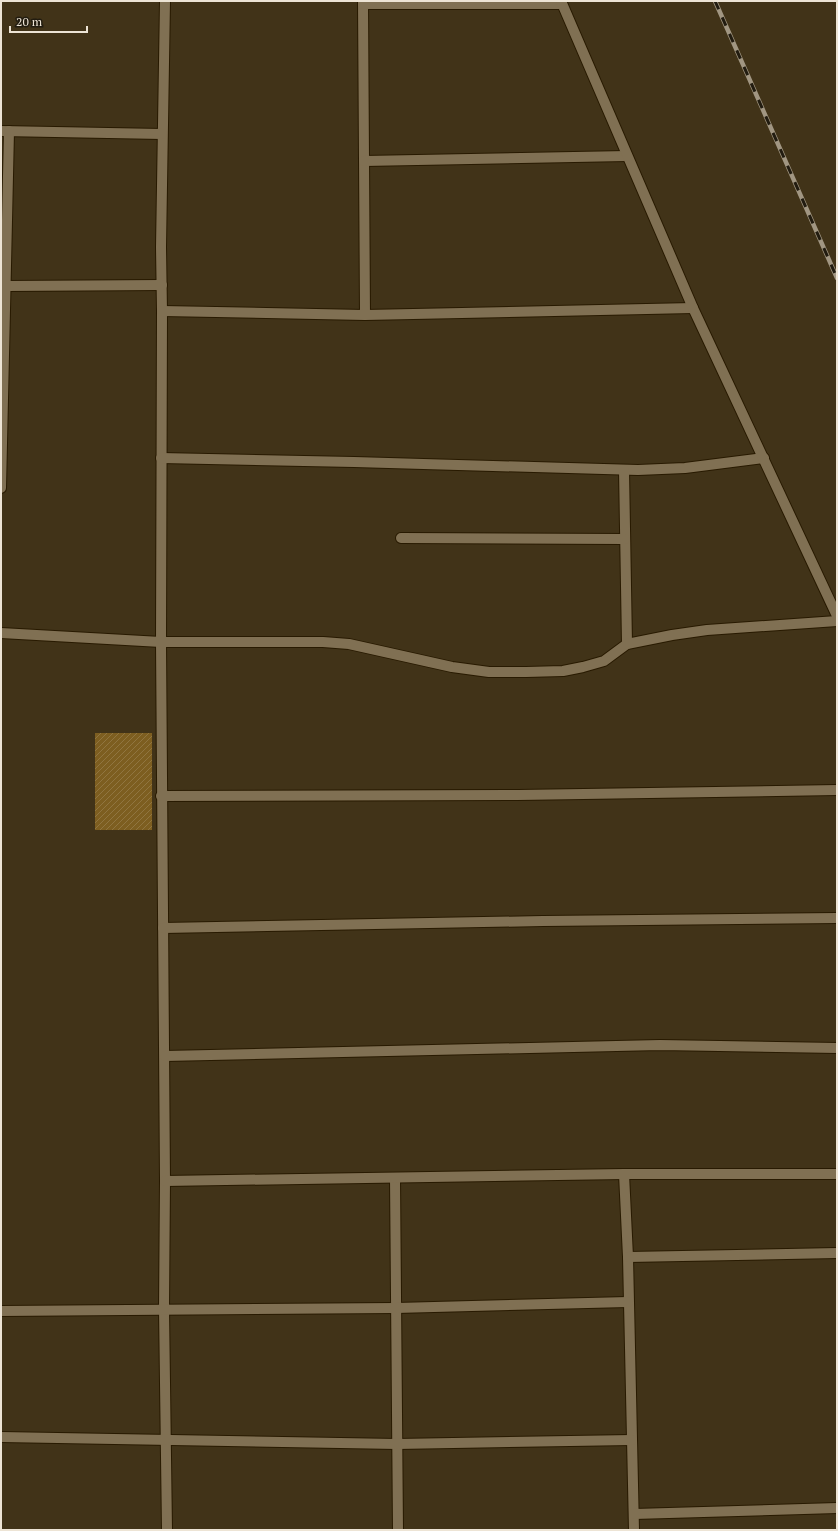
<svg xmlns="http://www.w3.org/2000/svg" width="838" height="1531" font-family="'PT Serif',serif">
	<style>
		.building { fill: url(#building-hatch) }
		.lines { fill: none; stroke-linecap: round; stroke-linejoin: round }
		.street-casing { stroke: #281a01; stroke-width: 12 }
		.secondary-casing { stroke: #281a01; stroke-width: 12 }
		.street { stroke: #807053; stroke-width: 10 }
		.secondary { stroke: #807053; stroke-width: 10 }
		.rail-casing { stroke: #a19682; stroke-width: 4.5 }
		.rail { stroke: #221c10; stroke-width: 3; stroke-dasharray: 9; stroke-linecap: butt }
	</style>
	<defs>
		<pattern id="building-hatch" width="6" height="6" patternUnits="userSpaceOnUse"><rect width="6" height="6" fill="#7d5e20"/><path d="M-1 1l2-2M0 6l6-6M5 7l2-2" fill="none" stroke="#907540"/></pattern>
	</defs>
	<rect width="100%" height="100%" fill="#413318"/>
	<rect class="building" x="95" y="733" width="57" height="97"/>
	<g class="lines">
		<defs>
			<g id="street">
				<polyline points="165,1 161,247 162,311 161,642 165,1181 164,1309 167,1530"/>
				<polyline points="363,1 365,315"/>
				<polyline points="363,4 562,4"/>
				<polyline points="1,131 162,134"/>
				<polyline points="364,161 627,156"/>
				<polyline points="6,286 162,285"/>
				<polyline points="162,311 365,315 693,308"/>
				<polyline points="161,458 354,462 638,470 685,468 764,458"/>
				<polyline points="624,470 627,644"/>
				<polyline points="1,488 9,131"/>
				<polyline points="401,538 625,539"/>
				<polyline points="1,633 161,642 323,642 349,644 452,667 489,672 526,672 563,671 583,667 604,661 627,644 672,635 707,630 837,621"/>
				<polyline points="161,796 518,795 837,790"/>
				<polyline points="163,928 543,921 837,918"/>
				<polyline points="165,1056 660,1045 837,1048"/>
				<polyline points="624,1174 628,1257 634,1530"/>
				<polyline points="395,1178 398,1530"/>
				<polyline points="165,1181 624,1174 837,1174"/>
				<polyline points="628,1257 837,1253"/>
				<polyline points="1,1311 396,1308 628,1302"/>
				<polyline points="1,1437 397,1444 632,1440"/>
				<polyline points="634,1514 837,1508"/>
			</g>
			<polyline id="secondary" points="561,1 693,308 837,616"/>
		</defs>
		<use href="#street" class="street-casing"/>
		<use href="#secondary" class="secondary-casing"/>
		<use href="#street" class="street"/>
		<use href="#secondary" class="secondary"/>
		<defs>
			<polyline id="rail" points="715,1 837,278"/>
		</defs>
		<use href="#rail" class="rail-casing"/>
		<use href="#rail" class="rail"/>
	</g>
	<rect width="838" height="1531" fill="none" stroke="#ede4d5" stroke-width="4"/>
	<path d="M10 26v6h77v-6" fill="none" stroke="#ede4d5" stroke-width="2"/>
	<text x="16" y="26" font-size="12" fill="#ede4d5" stroke="#221c10" stroke-width="3" paint-order="stroke">20 m</text>
</svg>
